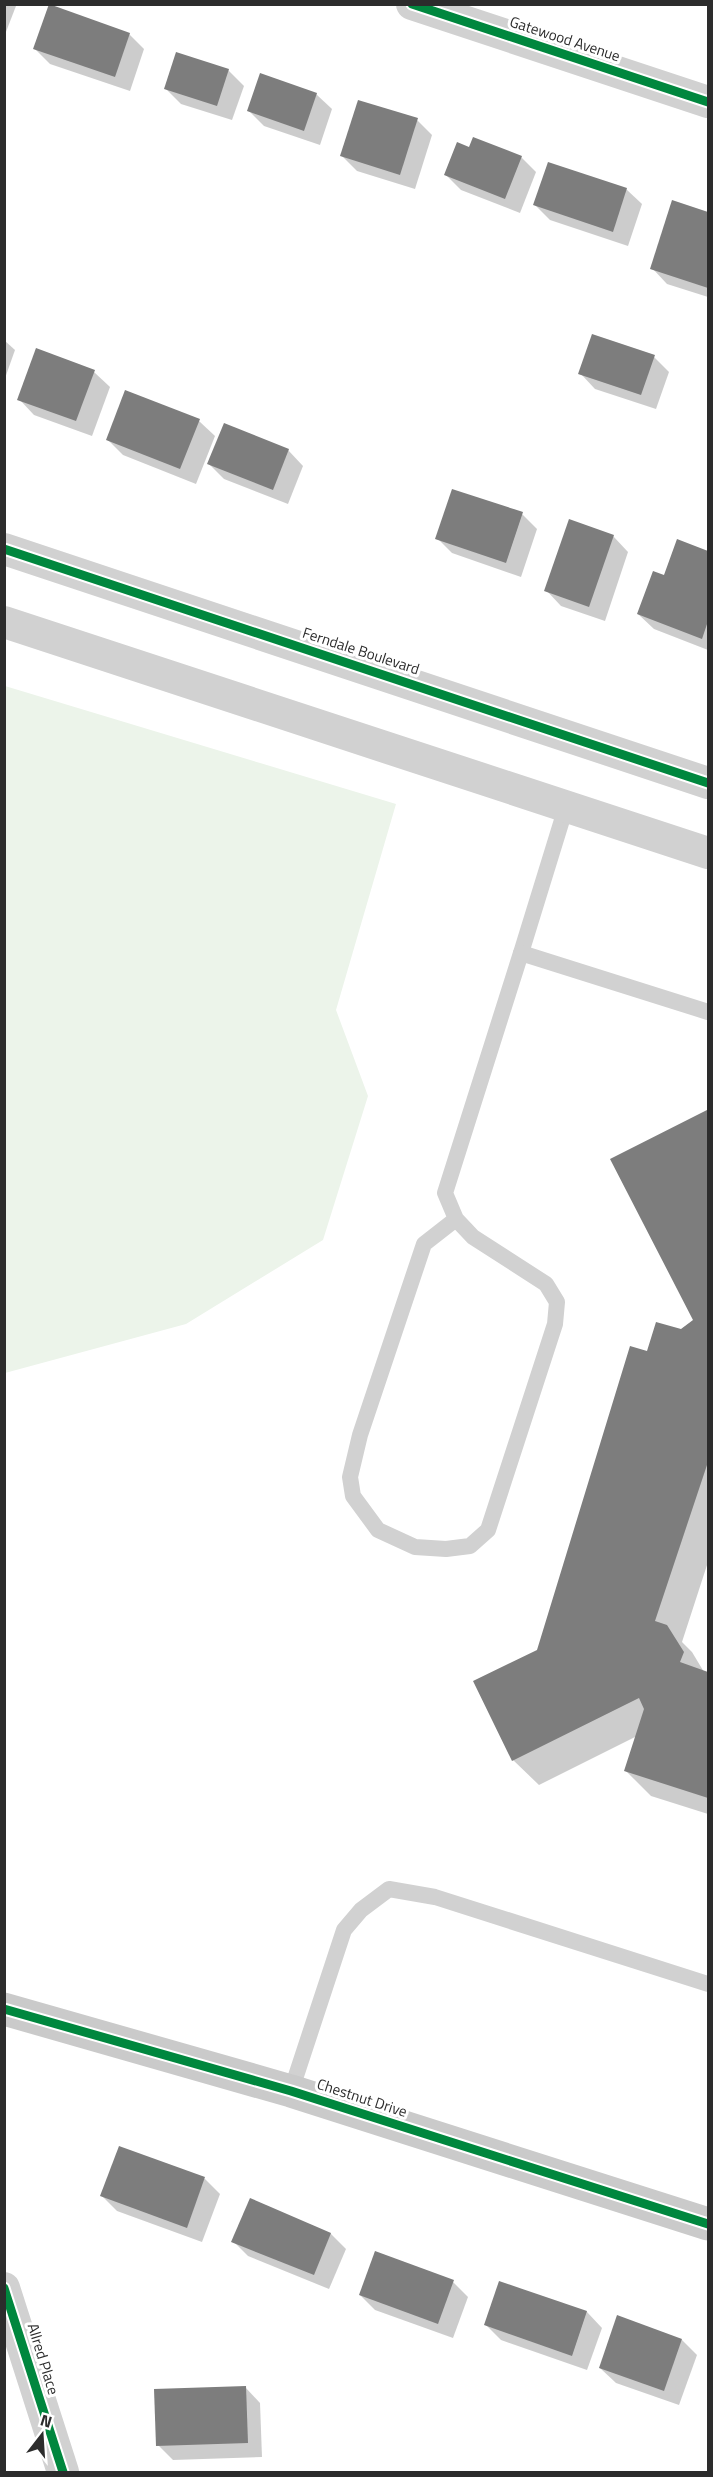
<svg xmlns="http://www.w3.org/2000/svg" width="713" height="2477" font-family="'Titillium Web',sans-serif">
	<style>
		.garden { fill: #ecf4ea }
		.shadow { fill: #0003 }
		.building { fill: #7d7d7d }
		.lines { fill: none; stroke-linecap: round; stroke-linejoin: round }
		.lane { stroke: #d1d1d1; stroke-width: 16 }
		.street { stroke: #d1d1d1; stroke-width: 32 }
		.secondary { stroke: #cacaca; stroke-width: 33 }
		.cycleway-casing { stroke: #fff; stroke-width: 13 }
		.cycleway { stroke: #00873e; stroke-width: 9 }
		.labels { text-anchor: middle; stroke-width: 6; stroke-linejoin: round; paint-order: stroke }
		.street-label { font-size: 15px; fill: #2c2c2c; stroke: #fff }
	</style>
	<rect width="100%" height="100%" fill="#fff"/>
	<polygon class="garden" points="5,686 396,804 336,1010 368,1096 323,1240 186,1324 5,1373"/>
	<g class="shadow">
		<polygon points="4,4 16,6 4,37"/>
		<polygon points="129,34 144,49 130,91 50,64 35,49"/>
		<polygon points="228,70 244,86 232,120 181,104 166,89"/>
		<polygon points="316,94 332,109 320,145 264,126 249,111"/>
		<polygon points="417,120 432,135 415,189 357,171 342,156"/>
		<polygon points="470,149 521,157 536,172 520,213 461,190 446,175"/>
		<polygon points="626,189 642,204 628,246 550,220 535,205"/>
		<polygon points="673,202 708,213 708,297 667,284 652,268"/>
		<polygon points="4,340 15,350 4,381"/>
		<polygon points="37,350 94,372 110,387 92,436 34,415 19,399"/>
		<polygon points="654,357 669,372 656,409 595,389 580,373"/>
		<polygon points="126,392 199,421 215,436 196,484 123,455 108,440"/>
		<polygon points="288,450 303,466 288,504 224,479 209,464"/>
		<polygon points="522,514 537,529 521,577 452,553 437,538"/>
		<polygon points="613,536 628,552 605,621 561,606 546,590"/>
		<polygon points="678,541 708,552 708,650 654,629 638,614 664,576"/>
		<polygon points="706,1112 708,1114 708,1562 682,1642 692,1652 704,1672 708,1673 708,1814 651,1796 626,1771 637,1736 539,1785 513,1760 538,1651 648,1353 694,1320"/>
		<polygon points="120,2148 205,2179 220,2194 202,2242 117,2211 102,2196"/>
		<polygon points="250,2200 331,2234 346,2249 329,2289 248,2256 233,2241"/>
		<polygon points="453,2282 468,2297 453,2338 375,2310 360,2295"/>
		<polygon points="500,2283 587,2312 602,2328 587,2370 501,2340 486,2325"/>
		<polygon points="682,2340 697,2355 679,2405 616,2383 600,2368"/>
		<polygon points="245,2387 260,2403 262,2457 173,2460 158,2445"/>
	</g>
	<g class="building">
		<polygon points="49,4 130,33 115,77 33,49"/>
		<polygon points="176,52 229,69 217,106 164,89"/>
		<polygon points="260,73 317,93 304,131 247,111"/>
		<polygon points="358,100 418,118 400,175 340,156"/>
		<polygon points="473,137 522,156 505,199 444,175 457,142 469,147"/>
		<polygon points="548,162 627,188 613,232 533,205"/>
		<polygon points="672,200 708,212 708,288 650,269"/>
		<polygon points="592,334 655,355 641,395 578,374"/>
		<polygon points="36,348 95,370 76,421 17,400"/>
		<polygon points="125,390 200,419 180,469 106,440"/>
		<polygon points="224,423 289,449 273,490 207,464"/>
		<polygon points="452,489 523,512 506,563 435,539"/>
		<polygon points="569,519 614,535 589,607 544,591"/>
		<polygon points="677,539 708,551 708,621 702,639 637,614 653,571 664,575"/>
		<polygon points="707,1110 708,1113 708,1462 655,1621 667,1625 684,1652 680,1662 708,1672 708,1798 624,1771 644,1709 639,1698 512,1761 473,1681 537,1650 630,1346 647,1351 656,1322 681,1329 693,1320 610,1159"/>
		<polygon points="119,2146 205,2177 187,2228 100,2196"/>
		<polygon points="250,2198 331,2233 314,2275 231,2242"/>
		<polygon points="375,2251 454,2280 438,2324 359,2295"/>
		<polygon points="499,2281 587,2311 572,2356 484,2325"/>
		<polygon points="617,2315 682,2339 664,2391 599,2368"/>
		<polygon points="246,2386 248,2443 156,2446 154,2389"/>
	</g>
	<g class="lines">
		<g class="lane">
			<polyline points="521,953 566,807"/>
			<polyline points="456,1219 424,1244 360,1435 350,1477 353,1496 378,1530 415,1547 446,1549 470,1546 488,1530 555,1324 557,1302 546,1284 473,1237 456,1219 445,1193 521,953 708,1012"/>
			<polyline points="291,2091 344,1930 361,1910 389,1889 435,1897 708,1984"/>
		</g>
		<g class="street">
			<polyline points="412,4 708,102"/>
			<polyline points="4,549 708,783"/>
			<polyline points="4,622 708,853"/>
			<polyline points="4,2288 63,2472"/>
		</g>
		<polyline class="secondary" points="4,2009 291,2091 708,2224"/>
		<defs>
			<g id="cycleway">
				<polyline points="412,4 708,102"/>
				<polyline points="4,549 708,783"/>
				<polyline points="4,2009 291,2091 708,2224"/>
				<polyline points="4,2288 63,2472"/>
			</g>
		</defs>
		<use href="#cycleway" class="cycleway-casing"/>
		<use href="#cycleway" class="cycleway"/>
	</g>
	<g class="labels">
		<g class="street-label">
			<text transform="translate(565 39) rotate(18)" y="5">Gatewood Avenue</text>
			<text transform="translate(361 651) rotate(18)" y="5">Ferndale Boulevard</text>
			<text transform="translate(362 2098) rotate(18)" y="5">Chestnut Drive</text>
			<text transform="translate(43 2359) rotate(73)" y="5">Allred Place</text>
		</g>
	</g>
	<rect width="713" height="2477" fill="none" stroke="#2c2c2c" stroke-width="12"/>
	<g transform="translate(42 2435) rotate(17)" stroke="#ffffff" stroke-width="4.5" paint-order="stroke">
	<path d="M0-4.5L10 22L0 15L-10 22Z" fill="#2c2c2c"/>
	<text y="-9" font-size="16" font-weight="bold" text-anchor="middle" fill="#2c2c2c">N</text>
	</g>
</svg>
